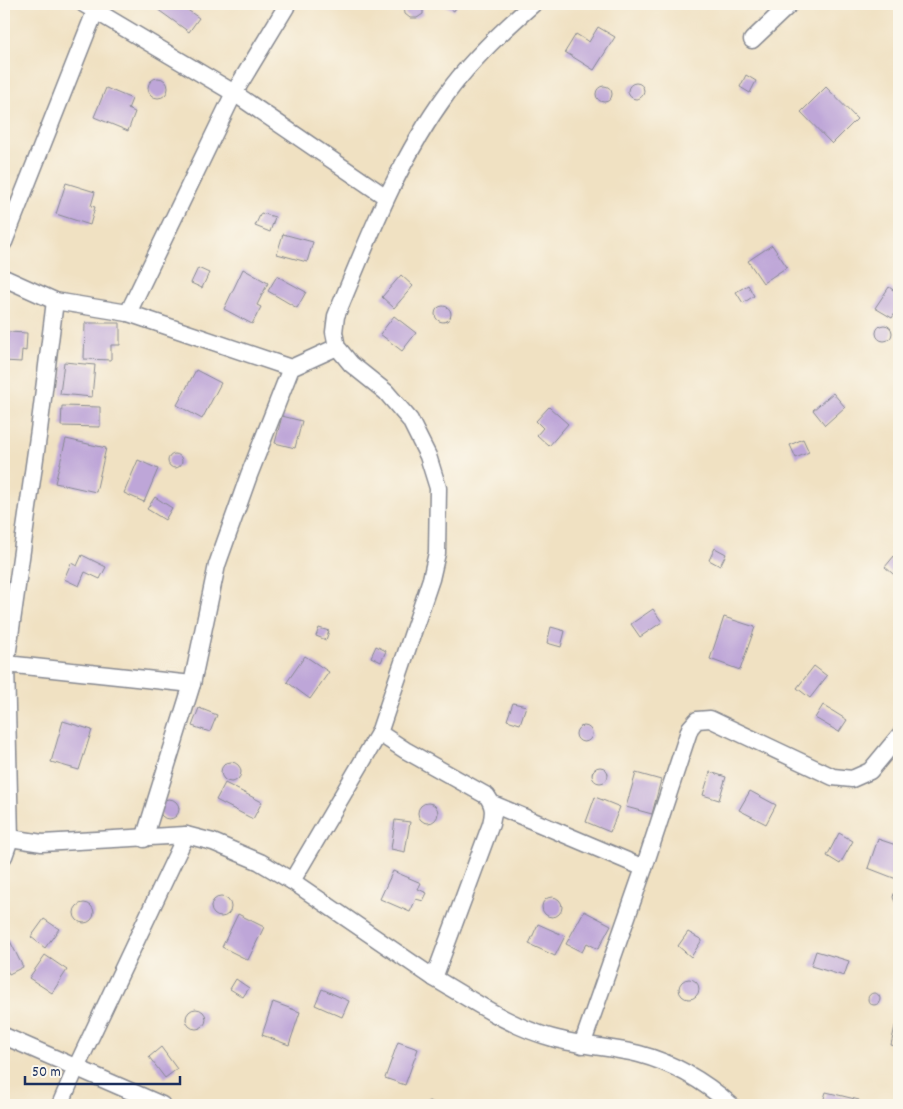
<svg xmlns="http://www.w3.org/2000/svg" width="903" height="1109" font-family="Dekko,sans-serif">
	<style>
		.building { fill: #bea6d8 }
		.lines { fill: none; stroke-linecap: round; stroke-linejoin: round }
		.street-casing { stroke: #868890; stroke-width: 19 }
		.street { stroke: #fff; stroke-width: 16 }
	</style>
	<rect width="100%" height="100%" fill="#fbf7ec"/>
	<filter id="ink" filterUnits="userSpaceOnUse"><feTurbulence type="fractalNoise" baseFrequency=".02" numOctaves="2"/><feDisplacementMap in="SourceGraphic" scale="10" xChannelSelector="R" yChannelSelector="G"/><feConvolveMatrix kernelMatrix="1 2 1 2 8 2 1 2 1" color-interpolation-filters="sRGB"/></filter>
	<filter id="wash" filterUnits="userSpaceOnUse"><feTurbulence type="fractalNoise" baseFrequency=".0096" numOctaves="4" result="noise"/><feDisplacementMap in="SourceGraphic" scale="20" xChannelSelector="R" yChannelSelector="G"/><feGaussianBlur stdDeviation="1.12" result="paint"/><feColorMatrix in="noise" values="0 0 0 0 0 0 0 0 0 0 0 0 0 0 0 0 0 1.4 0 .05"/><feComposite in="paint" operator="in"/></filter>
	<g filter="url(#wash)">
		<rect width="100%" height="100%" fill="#f0e1c2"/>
		<g id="blocks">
			<g class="building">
				<polygon points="161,4 179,4 199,18 189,32 157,9"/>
				<polygon points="404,4 423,4 423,14 417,18 410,18 405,14"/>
				<polygon points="443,4 458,4 454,11"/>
				<polygon points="598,27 615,37 594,70 565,52 576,34 589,42"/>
				<polygon points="746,75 756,81 750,93 740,87"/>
				<circle cx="158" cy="88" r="10"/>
				<circle cx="636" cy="91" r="8"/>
				<circle cx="604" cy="94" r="8"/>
				<polygon points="826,87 857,119 832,144 801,112"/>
				<polygon points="106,88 132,99 128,109 135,112 128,131 94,117"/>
				<polygon points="66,183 95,192 91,206 95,207 90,225 56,214"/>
				<polygon points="261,213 275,217 270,232 255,226"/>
				<polygon points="283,234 313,242 307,262 277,254"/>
				<polygon points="772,245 787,267 763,283 748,261"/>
				<polygon points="198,268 209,273 202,288 191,283"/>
				<polygon points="243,269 268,283 257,305 261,307 252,324 224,309"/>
				<polygon points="401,275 413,286 394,308 382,297"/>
				<polygon points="277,276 306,292 297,308 268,291"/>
				<polygon points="748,285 754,296 743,303 736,292"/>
				<polygon points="889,287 899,294 899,307 892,318 875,308"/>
				<circle cx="443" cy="314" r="8"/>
				<polygon points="394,316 416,333 402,351 380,334"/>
				<polygon points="85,323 120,323 120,345 111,345 111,360 84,359"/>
				<circle cx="884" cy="333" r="8"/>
				<polygon points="8,332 27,333 26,351 22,350 21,362 4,361 4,344 7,344"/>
				<polygon points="64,362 95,365 92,397 60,394"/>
				<polygon points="196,370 221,383 202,419 177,405"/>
				<polygon points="833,393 845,407 825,425 813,410"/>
				<polygon points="62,406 100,407 100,427 61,426"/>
				<polygon points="549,407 568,424 549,446 537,435 543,428 536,421"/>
				<polygon points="282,416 302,421 295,448 275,443"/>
				<polygon points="66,439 106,448 96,492 55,483"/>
				<polygon points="803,439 809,452 796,458 790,445"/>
				<circle cx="175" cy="461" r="7"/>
				<polygon points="138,460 158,469 144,502 124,493"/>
				<polygon points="155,497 172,508 165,520 147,509"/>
				<polygon points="715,548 726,554 720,566 709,560"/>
				<polygon points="899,550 899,579 885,567"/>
				<polygon points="82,555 106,567 100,579 85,572 79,586 64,579 71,563 77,566"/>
				<polygon points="653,609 662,622 640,637 631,624"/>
				<polygon points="724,617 755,627 740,670 710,659"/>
				<polygon points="551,627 565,631 561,647 547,643"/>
				<polygon points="319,628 329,631 326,640 316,636"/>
				<polygon points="376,646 386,651 381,662 371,657"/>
				<polygon points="305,656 329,672 310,699 287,682"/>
				<polygon points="814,666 827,676 810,698 797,688"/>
				<polygon points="513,703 526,706 520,724 507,720"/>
				<polygon points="823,705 847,720 839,732 815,718"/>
				<polygon points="199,708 217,715 210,732 192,726"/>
				<polygon points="63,721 92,730 79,770 51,762"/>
				<circle cx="584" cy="734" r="8"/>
				<circle cx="231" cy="772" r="10"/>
				<circle cx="600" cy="775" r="8"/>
				<polygon points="710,772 726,777 719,800 703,795"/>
				<polygon points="636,773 661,780 652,814 626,807"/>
				<polygon points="225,783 262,802 253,819 216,800"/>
				<polygon points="750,791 776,805 766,824 739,810"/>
				<polygon points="595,797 620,807 610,832 586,822"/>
				<circle cx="169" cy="809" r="10"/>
				<circle cx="428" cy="813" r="10"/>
				<polygon points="395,820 410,822 405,852 391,849"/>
				<polygon points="839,833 853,841 840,864 827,856"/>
				<polygon points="878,839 899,846 899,880 868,868"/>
				<polygon points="393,871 421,883 418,889 427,893 423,901 416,899 410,912 380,899"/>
				<polygon points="899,889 899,906 895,902 893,897 895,891"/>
				<circle cx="221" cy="907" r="10"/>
				<circle cx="552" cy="907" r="10"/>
				<circle cx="84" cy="913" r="10"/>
				<polygon points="584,911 611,925 598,949 587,943 582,952 566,944"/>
				<polygon points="238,914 264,927 248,960 222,947"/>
				<polygon points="44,919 59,929 45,948 31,937"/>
				<polygon points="538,924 565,936 555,956 529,944"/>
				<polygon points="688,932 702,940 691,957 678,946"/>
				<polygon points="9,939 23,967 9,974 4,964 4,942"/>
				<polygon points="816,951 849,961 844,976 811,966"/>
				<polygon points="45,955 67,970 52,993 29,978"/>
				<polygon points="236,979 249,988 243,997 230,989"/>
				<circle cx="689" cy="989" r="10"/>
				<polygon points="322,989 349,1001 342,1017 315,1005"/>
				<circle cx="874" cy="999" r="6"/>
				<polygon points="273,1002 300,1012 289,1045 262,1035"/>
				<circle cx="196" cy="1019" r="10"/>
				<polygon points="895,1026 899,1027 899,1047 891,1045"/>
				<polygon points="398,1042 418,1049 405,1085 385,1078"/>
				<polygon points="161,1047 177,1069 165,1078 149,1057"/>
				<polygon points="826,1092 859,1100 858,1105 822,1105"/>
				<polygon points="429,1101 435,1103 438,1105 422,1105"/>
			</g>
		</g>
	</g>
	<g filter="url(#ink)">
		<use href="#blocks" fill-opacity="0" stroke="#868890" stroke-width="1"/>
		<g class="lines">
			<defs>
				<g id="street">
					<polyline points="84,4 234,93 386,197"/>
					<path d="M533,4C502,31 470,61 446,95C397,162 368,240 336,316L334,332L337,347L351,364L386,392L410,420L428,456L438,488L437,553L431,579L379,733L405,750L487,796C494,806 494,812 491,824L434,978C472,1000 510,1027 553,1038C581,1046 610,1047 639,1054C673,1063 705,1082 731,1105"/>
					<polyline points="752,40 790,4"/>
					<polyline points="4,242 98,4"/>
					<polyline points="4,278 55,301 128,313 291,368"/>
					<polyline points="55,301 39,430 6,664 192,684"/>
					<polyline points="128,313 234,93 286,7 286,4"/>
					<polyline points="493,804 644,868 690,728 697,720 710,719 833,777 852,779 870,771 899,736"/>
					<polyline points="4,837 42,843 186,835 213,842 260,862 292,881 434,978"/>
					<polyline points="144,839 192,684 217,565 249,475 291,368 337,347"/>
					<polyline points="4,856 10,839 6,664"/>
					<polyline points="292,881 379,733"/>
					<polyline points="4,1036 162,1105"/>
					<polyline points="582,1045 644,868"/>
					<polyline points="60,1105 76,1068 186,835"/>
				</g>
			</defs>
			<use href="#street" class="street-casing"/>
			<use href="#street" class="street"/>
		</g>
	</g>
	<rect width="903" height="1109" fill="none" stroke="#fbf7ec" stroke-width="20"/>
	<path d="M25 1076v8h155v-8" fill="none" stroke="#1b2f5e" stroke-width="2.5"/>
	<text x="32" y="1076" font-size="15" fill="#1b2f5e" stroke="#fbf7ec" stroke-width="4" paint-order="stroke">50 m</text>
</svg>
